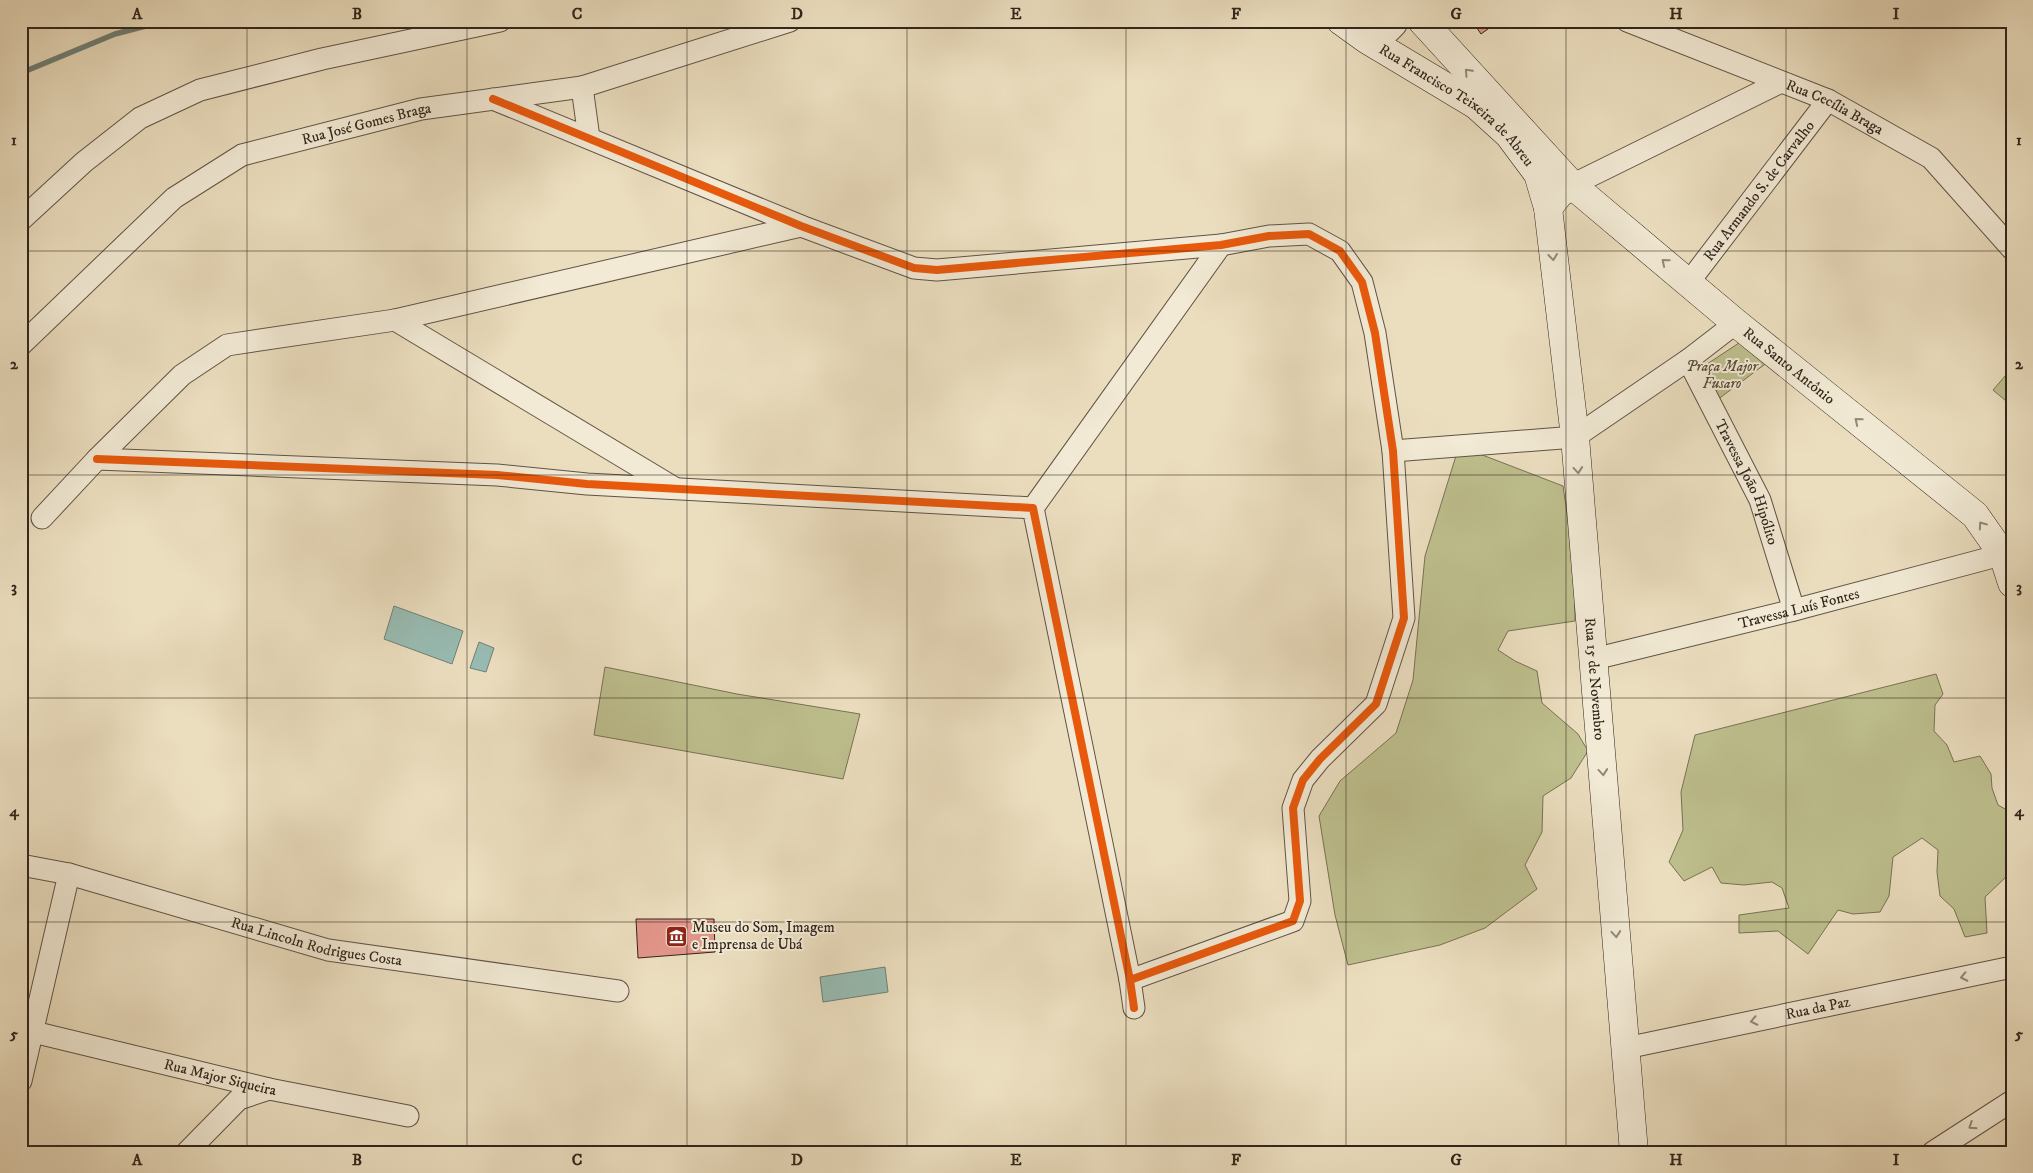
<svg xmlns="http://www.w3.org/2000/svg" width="2033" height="1173" font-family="'IM FELL DW Pica',serif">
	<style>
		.green { fill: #bebf8e; stroke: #787255 }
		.water { fill: #98bcb3; stroke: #6f8077 }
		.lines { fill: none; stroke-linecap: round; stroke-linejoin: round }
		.stream { stroke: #6f8077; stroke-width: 5.5 }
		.building { fill: #e3968b; stroke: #32251c }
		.street-casing { stroke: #605345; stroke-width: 23 }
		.secondary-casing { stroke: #32251c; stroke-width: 29 }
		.street { stroke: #f2ead5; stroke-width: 21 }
		.secondary { stroke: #f2ead5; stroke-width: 28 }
		.cycleway-casing { stroke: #f2ead5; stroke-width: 11 }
		.cycleway { stroke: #e8590c; stroke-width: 8 }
		.oneway { stroke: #928878 }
		.grid { fill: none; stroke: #32251c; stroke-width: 1; stroke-opacity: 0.55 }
		.labels { text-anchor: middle; stroke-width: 4; stroke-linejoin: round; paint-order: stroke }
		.street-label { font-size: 15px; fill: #32251c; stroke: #f2ead5 }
		.park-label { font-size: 15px; font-style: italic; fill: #554c38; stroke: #f2ead5 }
		.poi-label { font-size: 15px; fill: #32251c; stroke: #f2ead5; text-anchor: start }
		.neatline { fill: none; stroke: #32251c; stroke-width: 2 }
		.grid-label { font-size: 16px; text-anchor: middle; font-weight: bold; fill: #32251c }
	</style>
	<rect width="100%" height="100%" fill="#ebdebf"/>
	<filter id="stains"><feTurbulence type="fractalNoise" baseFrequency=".004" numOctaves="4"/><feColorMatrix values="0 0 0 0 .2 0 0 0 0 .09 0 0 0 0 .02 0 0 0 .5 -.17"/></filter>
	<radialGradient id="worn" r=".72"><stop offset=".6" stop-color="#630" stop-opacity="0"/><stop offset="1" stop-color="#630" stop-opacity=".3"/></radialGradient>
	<g class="green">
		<polygon points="1748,337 1772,359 1717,400 1698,370"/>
		<polygon points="2012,368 2012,406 1993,390"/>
		<polygon points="1459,446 1563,486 1574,563 1575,621 1508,631 1498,650 1515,661 1537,671 1542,703 1578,734 1588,751 1571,778 1543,796 1542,832 1525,865 1537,889 1485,928 1440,945 1348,965 1335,915 1319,816 1340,781 1396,733 1413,680 1425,556"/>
		<polygon points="605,667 737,694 860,714 843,779 594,735"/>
		<polygon points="1936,674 1943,694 1935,705 1934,731 1947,745 1954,762 1980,756 1991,774 1992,788 1998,805 2007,810 2008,837 2012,838 2012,878 2007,876 1985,897 1987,933 1965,937 1954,909 1940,896 1937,872 1938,850 1922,838 1893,857 1889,896 1880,912 1853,914 1838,910 1808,954 1778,931 1739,933 1739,915 1789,908 1782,888 1772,882 1744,885 1721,883 1712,867 1684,881 1669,862 1683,830 1681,792 1695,735"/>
	</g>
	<g class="water">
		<polygon points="394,606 463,631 452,664 384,639"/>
		<polygon points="479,642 494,648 486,672 470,668"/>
		<polygon points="885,967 888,992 823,1002 820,977"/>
	</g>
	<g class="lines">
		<polyline class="stream" points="21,73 115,34 165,21"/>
	</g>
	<g class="building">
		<polygon points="1472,21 1499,21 1481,34"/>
		<polygon points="636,919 714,919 715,952 638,958"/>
	</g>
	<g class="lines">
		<defs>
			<g id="street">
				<path id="s1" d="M1627,21L1828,100L1931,158L2012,249"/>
				<polyline points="1362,32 1366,39 1383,38 1396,25 1396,21"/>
				<polyline points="582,87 589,138"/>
				<polyline points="493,99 801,226 914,268 937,270 1221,245 1269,236 1309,234 1340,251 1362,282 1375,333 1393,451 1404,618 1376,704 1320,759 1303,780 1293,808 1300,901 1293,921 1130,980"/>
				<polyline points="1572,185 1781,82"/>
				<polyline points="21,220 84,162 140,118 200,90 322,59 500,21"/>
				<path id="s2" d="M1689,282L1828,100"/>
				<polyline points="395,320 673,487"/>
				<path id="s3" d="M21,345L174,198L242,155L421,109L582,87L790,21"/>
				<path id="s4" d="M1688,360L1760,500L1794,610"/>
				<polyline points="1393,451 1575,437 1688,360 1736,323"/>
				<polyline points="97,459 497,475 587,484 1033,508 1130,980 1134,1008"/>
				<polyline points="1033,508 1221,245"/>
				<polyline points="42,518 97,459 182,375 227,345 395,320 801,226"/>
				<path id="s5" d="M1594,659L1794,610L2012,552"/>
				<path id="s6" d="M21,865L69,874L328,950L618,991"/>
				<path id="s7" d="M21,1029L269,1089L408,1116"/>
				<path id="s8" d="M1626,1048L2012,967"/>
				<polyline points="21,1081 69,874"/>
				<polyline points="187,1152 239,1099 269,1089"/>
				<polyline points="1933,1152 2012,1101"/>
			</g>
			<g id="secondary">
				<path id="s9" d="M1341,21L1366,39L1476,105L1509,135L1538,174L1548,208L1575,437L1634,1152"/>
				<polyline points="1422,21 1572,185"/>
				<path id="s10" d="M1548,208L1559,194L1572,185L1736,323L1975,515L2003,555L2012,583"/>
			</g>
		</defs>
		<use href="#street" class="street-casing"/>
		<use href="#secondary" class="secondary-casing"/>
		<use href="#street" class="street"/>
		<use href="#secondary" class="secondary"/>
		<defs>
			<g id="cycleway">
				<polyline points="493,99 801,226 914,268 937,270 1221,245 1269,236 1309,234 1340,251 1362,282 1375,333 1393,451 1404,618 1376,704 1320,759 1303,780 1293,808 1300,901 1293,921 1130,980"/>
				<polyline points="97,459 497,475 587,484 1033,508 1130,980 1134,1008"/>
			</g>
		</defs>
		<use href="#cycleway" class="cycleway-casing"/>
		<use href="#cycleway" class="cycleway"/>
	</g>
	<defs><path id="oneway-chevron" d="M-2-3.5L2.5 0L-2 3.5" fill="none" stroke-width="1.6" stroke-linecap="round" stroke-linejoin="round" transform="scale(1.25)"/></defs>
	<g class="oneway">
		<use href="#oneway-chevron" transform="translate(1468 72) rotate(-133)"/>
		<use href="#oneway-chevron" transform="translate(1553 257) rotate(83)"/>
		<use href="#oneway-chevron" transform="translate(1665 262) rotate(-140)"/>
		<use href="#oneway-chevron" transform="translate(1858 421) rotate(-141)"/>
		<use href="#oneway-chevron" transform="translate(1578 470) rotate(85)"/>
		<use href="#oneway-chevron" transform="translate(1982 525) rotate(-125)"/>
		<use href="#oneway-chevron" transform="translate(1603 772) rotate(85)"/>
		<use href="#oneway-chevron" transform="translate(1616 934) rotate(85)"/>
		<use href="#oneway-chevron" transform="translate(1964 977) rotate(168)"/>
		<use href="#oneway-chevron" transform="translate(1754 1021) rotate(168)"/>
		<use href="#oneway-chevron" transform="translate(1972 1126) rotate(147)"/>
	</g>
	<path class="grid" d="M247,21V1152M467,21V1152M687,21V1152M907,21V1152M1126,21V1152M1346,21V1152M1566,21V1152M1786,21V1152M21,251H2012M21,475H2012M21,698H2012M21,922H2012"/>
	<defs>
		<symbol id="museum-square" viewBox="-11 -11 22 22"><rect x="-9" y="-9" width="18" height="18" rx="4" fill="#8f2418" stroke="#f2ead5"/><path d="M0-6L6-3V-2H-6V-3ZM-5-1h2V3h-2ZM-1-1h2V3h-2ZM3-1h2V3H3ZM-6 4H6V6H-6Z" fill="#fff"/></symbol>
	</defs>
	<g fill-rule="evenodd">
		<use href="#museum-square" x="664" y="924" width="25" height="25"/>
	</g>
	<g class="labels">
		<g class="street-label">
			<text dy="5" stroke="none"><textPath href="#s9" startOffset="144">Rua Francisco Teixeira de Abreu</textPath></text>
			<text dy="5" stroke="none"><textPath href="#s1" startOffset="225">Rua Cecília Braga</textPath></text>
			<text dy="5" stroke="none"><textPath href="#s3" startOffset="421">Rua José Gomes Braga</textPath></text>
			<text dy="5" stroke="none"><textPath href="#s2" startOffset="115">Rua Armando S. de Carvalho</textPath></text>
			<text dy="5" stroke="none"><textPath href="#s10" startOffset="316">Rua Santo Antônio</textPath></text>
			<text dy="5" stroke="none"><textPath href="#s4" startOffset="136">Travessa João Hipólito</textPath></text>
			<text dy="5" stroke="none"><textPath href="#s5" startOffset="211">Travessa Luís Fontes</textPath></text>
			<text dy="5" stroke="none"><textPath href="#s9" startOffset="761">Rua 15 de Novembro</textPath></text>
			<text dy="5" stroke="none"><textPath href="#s6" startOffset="306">Rua Lincoln Rodrigues Costa</textPath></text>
			<text dy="5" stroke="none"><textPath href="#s8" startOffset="196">Rua da Paz</textPath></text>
			<text dy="5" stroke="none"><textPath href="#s7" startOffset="205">Rua Major Siqueira</textPath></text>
		</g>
		<g class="park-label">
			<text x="1722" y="371">Praça Major<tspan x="1722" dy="17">Fusaro</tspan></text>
		</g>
		<g class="poi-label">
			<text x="692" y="932">Museu do Som, Imagem<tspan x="692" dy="17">e Imprensa de Ubá</tspan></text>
		</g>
	</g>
	<rect width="2033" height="1173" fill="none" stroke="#ebdebf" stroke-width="55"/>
	<rect x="28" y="28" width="1978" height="1118" class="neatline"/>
	<g class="grid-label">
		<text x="137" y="19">A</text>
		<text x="357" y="19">B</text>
		<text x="577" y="19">C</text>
		<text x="797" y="19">D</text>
		<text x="1016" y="19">E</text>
		<text x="1236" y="19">F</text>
		<text x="1456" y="19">G</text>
		<text x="1676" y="19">H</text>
		<text x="1896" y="19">I</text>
		<text x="14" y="145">1</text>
		<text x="2019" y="145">1</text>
		<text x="14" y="369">2</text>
		<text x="2019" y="369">2</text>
		<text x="14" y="592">3</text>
		<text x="2019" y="592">3</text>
		<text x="14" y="816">4</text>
		<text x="2019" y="816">4</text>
		<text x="14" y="1039">5</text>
		<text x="2019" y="1039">5</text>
		<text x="137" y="1165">A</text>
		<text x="357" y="1165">B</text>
		<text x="577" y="1165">C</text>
		<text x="797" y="1165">D</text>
		<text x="1016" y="1165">E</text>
		<text x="1236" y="1165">F</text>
		<text x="1456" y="1165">G</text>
		<text x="1676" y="1165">H</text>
		<text x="1896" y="1165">I</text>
	</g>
	<rect width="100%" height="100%" filter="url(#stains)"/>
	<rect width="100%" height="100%" fill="url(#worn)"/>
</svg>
